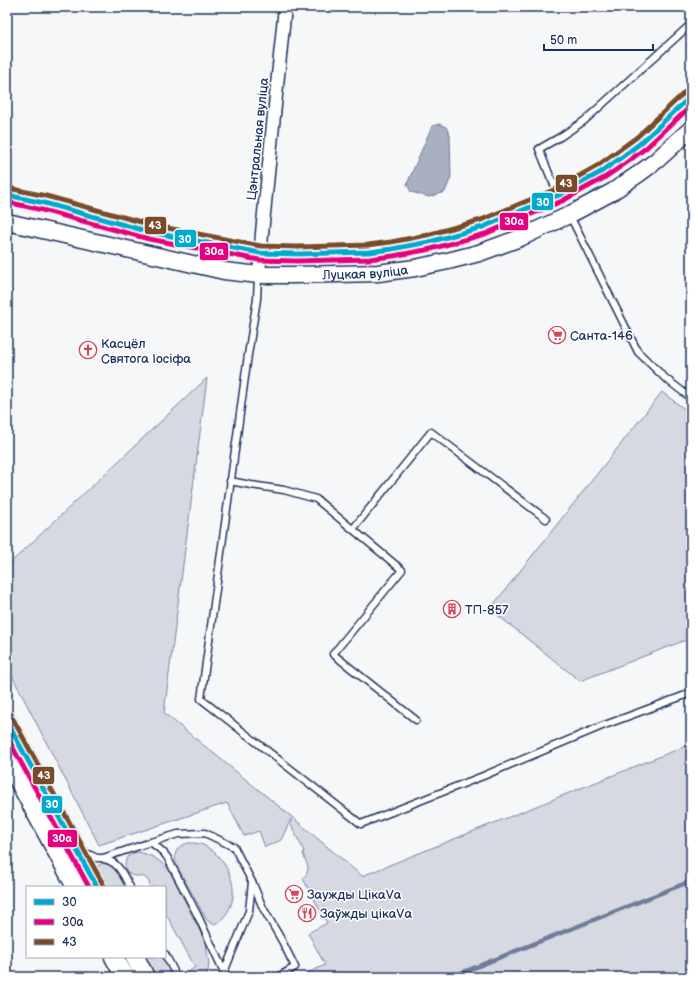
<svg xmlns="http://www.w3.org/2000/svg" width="698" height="984" font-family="'Balsamiq Sans',sans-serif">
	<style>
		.green { fill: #d6d9e2; stroke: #7884a0 }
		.water { fill: #a9b0c1; stroke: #707c99 }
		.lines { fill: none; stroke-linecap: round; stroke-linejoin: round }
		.stream { stroke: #707c99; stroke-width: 4.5 }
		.lane-casing { stroke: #1b2f5e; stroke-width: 9 }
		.street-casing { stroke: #1b2f5e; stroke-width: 15 }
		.secondary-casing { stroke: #1b2f5e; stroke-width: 19 }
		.primary-casing { stroke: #1b2f5e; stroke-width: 21 }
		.lane { stroke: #fff; stroke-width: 6 }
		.street { stroke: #fff; stroke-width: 12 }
		.secondary { stroke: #fff; stroke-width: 16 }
		.primary { stroke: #fff; stroke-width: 18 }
		.bus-1-casing { stroke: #fff; stroke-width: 8 }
		.bus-2-casing { stroke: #fff; stroke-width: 8 }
		.bus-3-casing { stroke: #fff; stroke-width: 8 }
		.bus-1 { stroke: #00a9ce; stroke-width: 5 }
		.bus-2 { stroke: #e5007d; stroke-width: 5 }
		.bus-3 { stroke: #7a4b2a; stroke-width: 5 }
		.labels { text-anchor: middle; stroke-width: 3; stroke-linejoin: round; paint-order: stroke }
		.street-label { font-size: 13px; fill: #1b2f5e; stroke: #fff }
		.poi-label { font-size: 13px; fill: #1b2f5e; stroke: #fff; text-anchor: start }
		.line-badge { stroke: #fff; stroke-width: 1.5 }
		.badge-label { font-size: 11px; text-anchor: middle; font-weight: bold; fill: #fff }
	</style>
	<rect width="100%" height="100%" fill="#f6f7f9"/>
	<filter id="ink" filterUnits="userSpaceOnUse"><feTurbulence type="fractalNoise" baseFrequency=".025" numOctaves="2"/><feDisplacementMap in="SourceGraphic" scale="8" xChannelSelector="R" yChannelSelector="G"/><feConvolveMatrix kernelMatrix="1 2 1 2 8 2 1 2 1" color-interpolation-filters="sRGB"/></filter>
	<g filter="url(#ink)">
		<g class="green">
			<path d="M207,378L164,713L292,817L362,876L691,744V977H295L303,975L325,965L308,933L327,923L303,879C313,867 305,865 303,852L304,851L291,825V819L281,840L265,847L259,831L244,836L227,803L99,845L7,666V566Z"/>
			<polygon points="662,392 691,414 691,638 580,681 490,609"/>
			<path d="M188,843C192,843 196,843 200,844C207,846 213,851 218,856C234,874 240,899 223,918C219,922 216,925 210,923L206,919L177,866C173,854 175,847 188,843Z"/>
			<path d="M136,852C150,853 162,861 170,872L200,931L206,945L209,964L207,977H184L187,973L195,967L165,912V887H151C149,883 148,879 144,877C140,875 135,877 131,875C123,872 124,862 128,856Z"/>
			<path d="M103,863C115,864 121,878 126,887H102L96,870L99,865Z"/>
			<polygon points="140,957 163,957 174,977 151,977"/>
		</g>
		<polygon class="water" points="439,124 446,127 450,135 451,177 445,192 429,197 411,192 407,184 432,126"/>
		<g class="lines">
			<polyline class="stream" points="451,977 691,881"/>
			<defs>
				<g id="lane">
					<polyline points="559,195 550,176 539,149 560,137 584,121 691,24"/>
					<polyline points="570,216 638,352 665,378 691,398"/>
					<polyline points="258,276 257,299 248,355 201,699 361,824 483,776 602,726 691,693"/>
					<polyline points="230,481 251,485 284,490 316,499 402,570 333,654 416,720"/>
					<polyline points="353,529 431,432 546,519"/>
					<polyline points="151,842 163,852 167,857 197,914 224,972"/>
					<polyline points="84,852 97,858 103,858 151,842 178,834 205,833 234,847 252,882 249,911 222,977"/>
					<path d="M104,859C119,862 123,875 130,887"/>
					<polyline points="253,884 263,908 282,941 295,967 278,977"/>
					<polyline points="165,954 177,977"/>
				</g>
				<polyline id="street" points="259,275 262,233 285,7"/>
				<g id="secondary">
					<polyline points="7,195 44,203 150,232 260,253 297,254 369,252 392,249 429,242 483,227 559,195 601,172 622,157 642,142 691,96"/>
					<path id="s1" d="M7,222L224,271L259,275H295L378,273L415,268L448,261L479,253L520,238L569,215L612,192L640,173L657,160L691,129"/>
				</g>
				<g id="primary">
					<polyline points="7,722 97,887"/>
					<polyline points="7,759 76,887"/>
					<polyline points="114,957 125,977"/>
					<polyline points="135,957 145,977"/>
				</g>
			</defs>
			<use href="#lane" class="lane-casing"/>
			<use href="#street" class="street-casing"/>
			<use href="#secondary" class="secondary-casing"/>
			<use href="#primary" class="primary-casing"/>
			<use href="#lane" class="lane"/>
			<use href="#street" class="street"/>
			<use href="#secondary" class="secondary"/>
			<use href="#primary" class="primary"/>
			<defs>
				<g id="bus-1">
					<polyline points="7,195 44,203 150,232 260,253 297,254 369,252 392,249 429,242 483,227 559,195 601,172 622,157 642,142 691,96"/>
					<polyline points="7,722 97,887"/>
				</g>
				<g id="bus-2">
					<polyline points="7,202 42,210 149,239 259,260 297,261 369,259 393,256 431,249 485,234 562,201 604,178 626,163 647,147 691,106"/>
					<polyline points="7,737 89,887"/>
				</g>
				<g id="bus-3">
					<polyline points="8,188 46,196 152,225 261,246 297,247 368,245 391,242 427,235 481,220 556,189 597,166 637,137 686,91"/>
					<polyline points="13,719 103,884"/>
				</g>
			</defs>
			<use href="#bus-1" class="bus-1-casing"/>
			<use href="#bus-2" class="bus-2-casing"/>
			<use href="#bus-3" class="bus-3-casing"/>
			<use href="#bus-1" class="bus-1"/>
			<use href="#bus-2" class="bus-2"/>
			<use href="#bus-3" class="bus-3"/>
		</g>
	</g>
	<defs>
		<symbol id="supermarket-ring" viewBox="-11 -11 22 22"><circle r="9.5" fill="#fff" stroke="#d1495b" stroke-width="1.5"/><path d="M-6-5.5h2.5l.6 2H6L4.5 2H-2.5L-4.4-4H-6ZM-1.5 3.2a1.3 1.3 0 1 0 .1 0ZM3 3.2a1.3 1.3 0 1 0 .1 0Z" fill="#d1495b"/></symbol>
		<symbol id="church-ring" viewBox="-11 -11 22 22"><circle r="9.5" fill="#fff" stroke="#d1495b" stroke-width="1.5"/><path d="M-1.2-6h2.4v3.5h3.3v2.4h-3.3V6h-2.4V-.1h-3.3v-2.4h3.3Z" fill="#d1495b"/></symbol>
		<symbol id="building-ring" viewBox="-11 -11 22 22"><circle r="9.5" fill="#fff" stroke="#d1495b" stroke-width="1.5"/><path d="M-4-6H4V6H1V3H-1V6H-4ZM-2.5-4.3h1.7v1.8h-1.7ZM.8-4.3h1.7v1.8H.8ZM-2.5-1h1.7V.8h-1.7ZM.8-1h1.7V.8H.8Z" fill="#d1495b"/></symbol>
		<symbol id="restaurant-ring" viewBox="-11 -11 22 22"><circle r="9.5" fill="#fff" stroke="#d1495b" stroke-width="1.5"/><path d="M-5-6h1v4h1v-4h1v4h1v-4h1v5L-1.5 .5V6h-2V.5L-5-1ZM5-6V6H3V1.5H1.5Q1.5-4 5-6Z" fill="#d1495b"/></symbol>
	</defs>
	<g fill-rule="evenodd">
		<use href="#supermarket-ring" x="547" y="325" width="20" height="20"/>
		<use href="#church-ring" x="78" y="340" width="20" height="20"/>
		<use href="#building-ring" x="442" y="599" width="20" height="20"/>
		<use href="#supermarket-ring" x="284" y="884" width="20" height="20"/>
		<use href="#restaurant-ring" x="297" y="903" width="20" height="20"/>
	</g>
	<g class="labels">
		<g class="street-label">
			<text transform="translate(257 139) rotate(-84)" y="5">Цэнтральная вуліца</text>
			<text dy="5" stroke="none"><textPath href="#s1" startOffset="364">Луцкая вуліца</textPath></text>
		</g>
		<g class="poi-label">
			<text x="570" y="340">Санта-146</text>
			<text x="101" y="348">Касцёл<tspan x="101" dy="15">Святога Іосіфа</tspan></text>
			<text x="465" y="614">ТП-857</text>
			<text x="307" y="899">Заужды ЦікаVа</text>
			<text x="320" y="918">Заўжды цікаVа</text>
		</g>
	</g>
	<g class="line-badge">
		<rect x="555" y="174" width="23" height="19" rx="4" fill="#7a4b2a"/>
		<rect x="531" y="192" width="23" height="19" rx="4" fill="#00a9ce"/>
		<rect x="499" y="212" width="30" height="19" rx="4" fill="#e5007d"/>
		<rect x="144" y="216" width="23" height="19" rx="4" fill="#7a4b2a"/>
		<rect x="174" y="229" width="23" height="19" rx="4" fill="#00a9ce"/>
		<rect x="199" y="242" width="30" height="19" rx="4" fill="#e5007d"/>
		<rect x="32" y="766" width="23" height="19" rx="4" fill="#7a4b2a"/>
		<rect x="41" y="795" width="22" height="19" rx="4" fill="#00a9ce"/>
		<rect x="47" y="829" width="31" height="19" rx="4" fill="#e5007d"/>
	</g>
	<g class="badge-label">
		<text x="566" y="187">43</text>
		<text x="543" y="206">30</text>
		<text x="514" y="225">30а</text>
		<text x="155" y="229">43</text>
		<text x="185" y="243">30</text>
		<text x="214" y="255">30а</text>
		<text x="44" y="779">43</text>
		<text x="52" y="808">30</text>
		<text x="62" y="842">30а</text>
	</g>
	<rect width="698" height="984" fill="none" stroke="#fff" stroke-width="24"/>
	<rect x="12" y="12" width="674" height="960" fill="none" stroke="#1b2f5e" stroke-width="1.5" filter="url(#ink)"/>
	<rect x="26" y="886" width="140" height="72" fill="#ffffff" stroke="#a4acbf"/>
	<rect x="34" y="899" width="20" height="6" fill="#00a9ce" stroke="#a4acbf"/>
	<text x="62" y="906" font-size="12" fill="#1b2f5e">30</text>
	<rect x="34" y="919" width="20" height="6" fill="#e5007d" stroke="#a4acbf"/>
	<text x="62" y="926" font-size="12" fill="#1b2f5e">30а</text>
	<rect x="34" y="939" width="20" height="6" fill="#7a4b2a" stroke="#a4acbf"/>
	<text x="62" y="946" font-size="12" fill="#1b2f5e">43</text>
	<path d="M544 44v6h109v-6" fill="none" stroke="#1b2f5e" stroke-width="2"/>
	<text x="550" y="44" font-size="12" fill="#1b2f5e" stroke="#ffffff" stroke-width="3" paint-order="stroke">50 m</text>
</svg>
